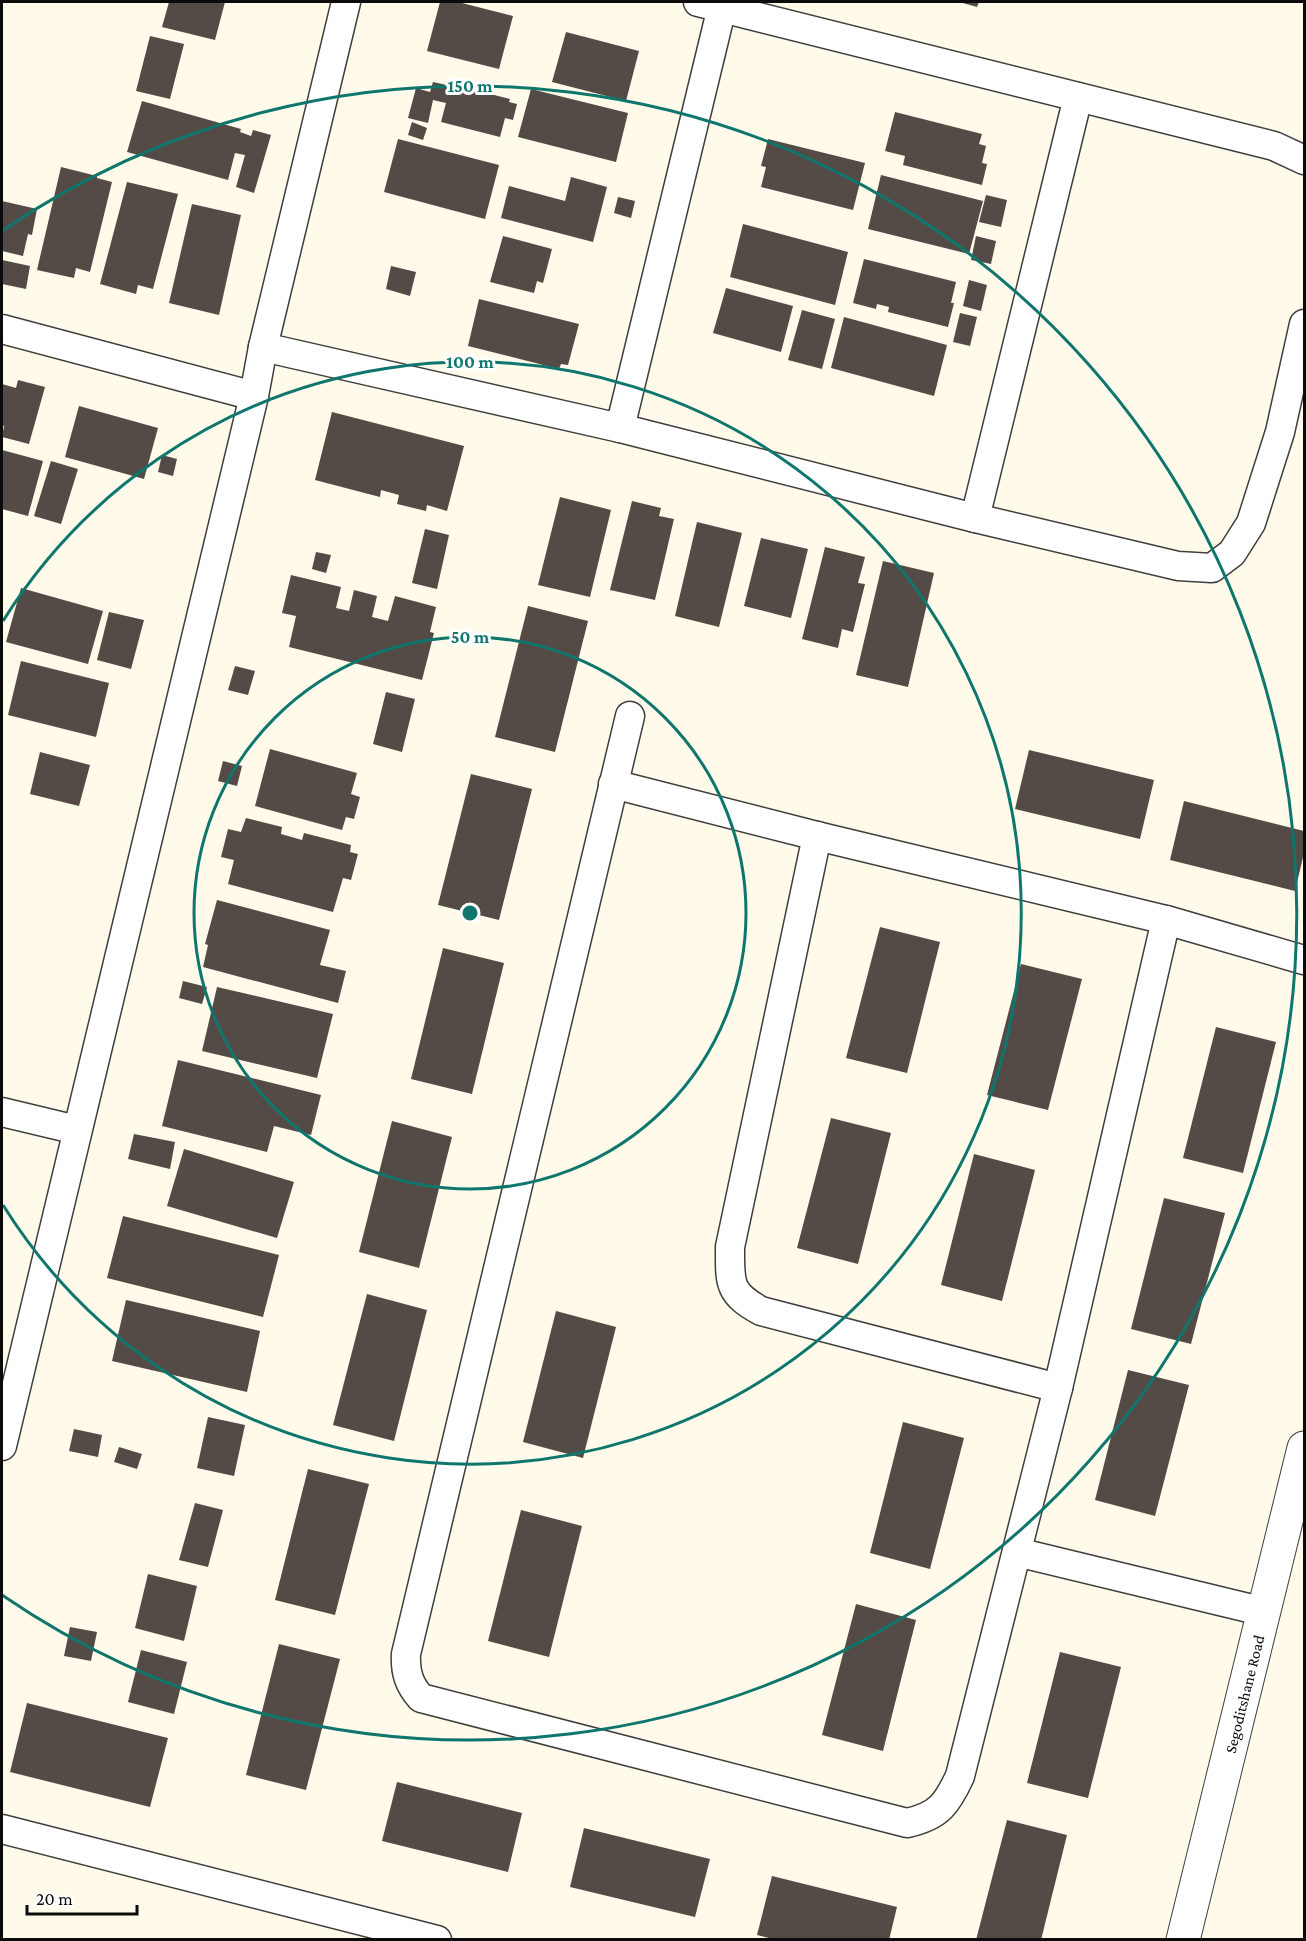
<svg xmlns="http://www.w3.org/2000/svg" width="1306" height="1941" font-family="'Crimson Pro',serif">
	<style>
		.building { fill: #554b46 }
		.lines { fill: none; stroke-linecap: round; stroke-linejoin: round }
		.minor-casing { stroke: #3e3e3e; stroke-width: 31 }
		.tertiary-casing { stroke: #3e3e3e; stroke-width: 35 }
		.minor { stroke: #fff; stroke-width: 28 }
		.tertiary { stroke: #fff; stroke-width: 33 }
		.ring { fill: none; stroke: #0f766e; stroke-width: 3 }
		.labels { text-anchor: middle; stroke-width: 6; stroke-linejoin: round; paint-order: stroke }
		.street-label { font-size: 16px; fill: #0b0b0b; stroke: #fff }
		.centre { fill: #0f766e; stroke: #fff; stroke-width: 3 }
		.ring-label { font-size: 18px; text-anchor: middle; font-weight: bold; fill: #0f766e; stroke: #fff; stroke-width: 6; stroke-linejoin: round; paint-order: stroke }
	</style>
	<rect width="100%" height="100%" fill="#fffae9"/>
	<g class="building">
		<polygon points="169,2 225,2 215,40 162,27"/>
		<polygon points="440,2 458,2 513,16 499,69 427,51"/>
		<polygon points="959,2 979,2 977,7"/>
		<polygon points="566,32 639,51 626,101 552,82"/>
		<polygon points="150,36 184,44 170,99 136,91"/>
		<polygon points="433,82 451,86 451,84 510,99 509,102 517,104 513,120 505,118 500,137 441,122 446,103 433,100 428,123 408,118 416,88 430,92"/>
		<polygon points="531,89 628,113 616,162 518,137"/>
		<polygon points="142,101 241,129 240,132 251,136 253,130 271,135 254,193 236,187 245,155 235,153 228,180 127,152"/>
		<polygon points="895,112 982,134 979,144 986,146 982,163 987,164 982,185 903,165 905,156 885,151"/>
		<polygon points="412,122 427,128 423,140 408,135"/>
		<polygon points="398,139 499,165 485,219 384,192"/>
		<polygon points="768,139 865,163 853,210 761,187 766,167 761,166"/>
		<polygon points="61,167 97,176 97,178 112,182 90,272 76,268 74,278 37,270"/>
		<polygon points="881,175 983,201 969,254 868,229"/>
		<polygon points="571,177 607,187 593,242 501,218 509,186 565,201"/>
		<polygon points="127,182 178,194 153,289 138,285 136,294 100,284"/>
		<polygon points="986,195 1007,200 1001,227 979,222"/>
		<polygon points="618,197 635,201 631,218 614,213"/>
		<polygon points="2,201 37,209 32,235 28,234 23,256 2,251"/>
		<polygon points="192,204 241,215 219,315 169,303"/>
		<polygon points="743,224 848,252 835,305 730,277"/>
		<polygon points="503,236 552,249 543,283 537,281 534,293 490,282"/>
		<polygon points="976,236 996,241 991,264 971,260"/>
		<polygon points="864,259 956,282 951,303 954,303 948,327 888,312 889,307 877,304 876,309 853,303"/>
		<polygon points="2,260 30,266 26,289 2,284"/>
		<polygon points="391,266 416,272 410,296 386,289"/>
		<polygon points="969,280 987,285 981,311 963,306"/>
		<polygon points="726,288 793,306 781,352 713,333"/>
		<polygon points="479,299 579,324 568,365 561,364 559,369 468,346"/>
		<polygon points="802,310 835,319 822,369 788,360"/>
		<polygon points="960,313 977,317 970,346 953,342"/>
		<polygon points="844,317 947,345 934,396 831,368"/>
		<polygon points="18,380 45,387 29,444 2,437 4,426 2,425 2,384 16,388"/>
		<polygon points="79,406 158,428 144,479 65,457"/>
		<polygon points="332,412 464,446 447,511 427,505 426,511 397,504 399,495 381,490 380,497 315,480"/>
		<polygon points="2,450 43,461 28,516 2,509"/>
		<polygon points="162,455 177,459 173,476 158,472"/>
		<polygon points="51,461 78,469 61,524 34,516"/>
		<polygon points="560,497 611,510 590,597 538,585"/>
		<polygon points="632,501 661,508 659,516 674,519 655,600 610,590"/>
		<polygon points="697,522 742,533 719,627 675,616"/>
		<polygon points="425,529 449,535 437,589 412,583"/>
		<polygon points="761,538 808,549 791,618 744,606"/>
		<polygon points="825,547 865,557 858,583 865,584 853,632 842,629 838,648 802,639"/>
		<polygon points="316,552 331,555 326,573 312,569"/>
		<polygon points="883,561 934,573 908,687 856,675"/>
		<polygon points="291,575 341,587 336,608 349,611 354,590 377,596 372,617 388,621 395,596 436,607 430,632 434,633 422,680 289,647 296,616 282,613"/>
		<polygon points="21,588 103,611 88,664 6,642"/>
		<polygon points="528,606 588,621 555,752 495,737"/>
		<polygon points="109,612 144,620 131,669 97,660"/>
		<polygon points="21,661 109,683 96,737 8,715"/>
		<polygon points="235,666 255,671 248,695 228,690"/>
		<polygon points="386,692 415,699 402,752 373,744"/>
		<polygon points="270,749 357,773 351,794 360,797 354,819 346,817 342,830 255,806"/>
		<polygon points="1029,750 1154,780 1140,839 1015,809"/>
		<polygon points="40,752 90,765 79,806 30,794"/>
		<polygon points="223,761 242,766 237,786 218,781"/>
		<polygon points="471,774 532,789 499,920 438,905"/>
		<polygon points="1184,801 1304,831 1304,853 1295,891 1170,860"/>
		<polygon points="246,818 282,827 281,834 302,840 304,833 351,845 350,852 358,854 351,880 343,878 333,912 228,884 234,860 221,857 228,829 241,832"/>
		<polygon points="217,900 330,930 320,965 346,971 338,1003 203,967 208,945 205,944"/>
		<polygon points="880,927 940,942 907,1073 846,1058"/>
		<polygon points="443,948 504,963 472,1094 411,1079"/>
		<polygon points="1021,964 1082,979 1048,1110 987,1095"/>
		<polygon points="183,981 207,987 202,1004 179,998"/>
		<polygon points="217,987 333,1014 317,1078 202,1051"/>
		<polygon points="1216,1027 1276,1042 1243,1173 1183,1158"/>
		<polygon points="178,1060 321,1095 311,1135 274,1126 267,1152 162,1126"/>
		<polygon points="831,1118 891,1133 858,1264 797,1248"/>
		<polygon points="392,1121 452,1137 419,1268 359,1252"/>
		<polygon points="134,1134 175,1142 170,1169 128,1159"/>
		<polygon points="184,1149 294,1182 277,1238 167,1206"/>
		<polygon points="974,1154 1035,1170 1002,1301 941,1285"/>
		<polygon points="1164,1198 1225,1213 1191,1344 1131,1329"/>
		<polygon points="123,1216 279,1255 263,1317 107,1278"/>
		<polygon points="367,1294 427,1310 394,1441 333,1425"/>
		<polygon points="126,1300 260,1331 247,1392 112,1361"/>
		<polygon points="556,1311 616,1327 583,1458 523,1442"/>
		<polygon points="1128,1370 1189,1385 1155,1516 1095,1500"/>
		<polygon points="208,1417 245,1425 234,1476 197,1468"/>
		<polygon points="903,1422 964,1438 930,1569 870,1553"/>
		<polygon points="74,1429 102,1435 98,1457 69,1451"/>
		<polygon points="119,1447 142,1454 137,1469 114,1462"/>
		<polygon points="308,1469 369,1484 335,1615 275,1600"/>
		<polygon points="195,1503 223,1510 208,1567 179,1560"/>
		<polygon points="521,1510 582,1526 549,1657 488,1641"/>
		<polygon points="148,1574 197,1586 184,1641 135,1628"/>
		<polygon points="856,1604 916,1620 883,1751 822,1735"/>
		<polygon points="70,1627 97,1632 91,1661 64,1656"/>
		<polygon points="279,1644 340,1659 306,1790 246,1775"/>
		<polygon points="141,1650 187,1662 174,1714 128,1702"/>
		<polygon points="1060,1652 1121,1667 1088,1798 1027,1783"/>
		<polygon points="27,1703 168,1738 150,1807 10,1772"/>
		<polygon points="397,1782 522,1813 508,1872 382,1841"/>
		<polygon points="1007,1820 1067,1835 1041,1940 976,1940"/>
		<polygon points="584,1828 710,1859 695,1917 570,1887"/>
		<polygon points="772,1876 897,1907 889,1940 776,1940 757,1935"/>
	</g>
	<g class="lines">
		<defs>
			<g id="minor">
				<polyline points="698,2 1274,146 1304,160"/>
				<polyline points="2,329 254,396"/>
				<polyline points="263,347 620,428 975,518 1178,566 1212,568 1232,553 1251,523 1280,432 1304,324"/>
				<polyline points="620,428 722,7"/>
				<polyline points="975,518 1078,97"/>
				<path d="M630,716L406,1654C405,1672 409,1685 421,1698L907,1823C939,1816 947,1804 960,1776L1058,1388L1166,920"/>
				<polyline points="613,784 817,836 1166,920 1304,960"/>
				<path d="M817,836L730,1247C730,1283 728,1293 761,1311L1058,1388"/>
				<polyline points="2,1112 77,1130"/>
				<polyline points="2,1446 254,396 263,347 346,2"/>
				<polyline points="1017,1552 1265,1612"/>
				<polyline points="2,1829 437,1940"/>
			</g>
			<polyline id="tertiary" points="1183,1940 1304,1448"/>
		</defs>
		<use href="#minor" class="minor-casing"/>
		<use href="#tertiary" class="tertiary-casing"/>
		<use href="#minor" class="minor"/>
		<use href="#tertiary" class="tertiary"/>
	</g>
	<g class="ring">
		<circle cx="470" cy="913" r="276"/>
		<path d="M3 621A551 551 0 1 1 3 1205"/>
		<path d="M2 231A827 827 0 1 1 2 1595"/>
	</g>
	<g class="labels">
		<g class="street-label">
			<text transform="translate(1244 1694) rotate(-76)" y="6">Segoditshane Road</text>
		</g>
	</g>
	<circle cx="470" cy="913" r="9" class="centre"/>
	<g class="ring-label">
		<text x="470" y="92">150 m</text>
		<text x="470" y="368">100 m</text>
		<text x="470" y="643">50 m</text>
	</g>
	<rect width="1306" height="1941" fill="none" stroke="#0b0b0b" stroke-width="6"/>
	<path d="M27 1905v9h110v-9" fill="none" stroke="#0b0b0b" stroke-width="3"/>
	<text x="36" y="1905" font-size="18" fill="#0b0b0b" stroke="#ffffff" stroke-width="4.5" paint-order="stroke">20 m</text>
</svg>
